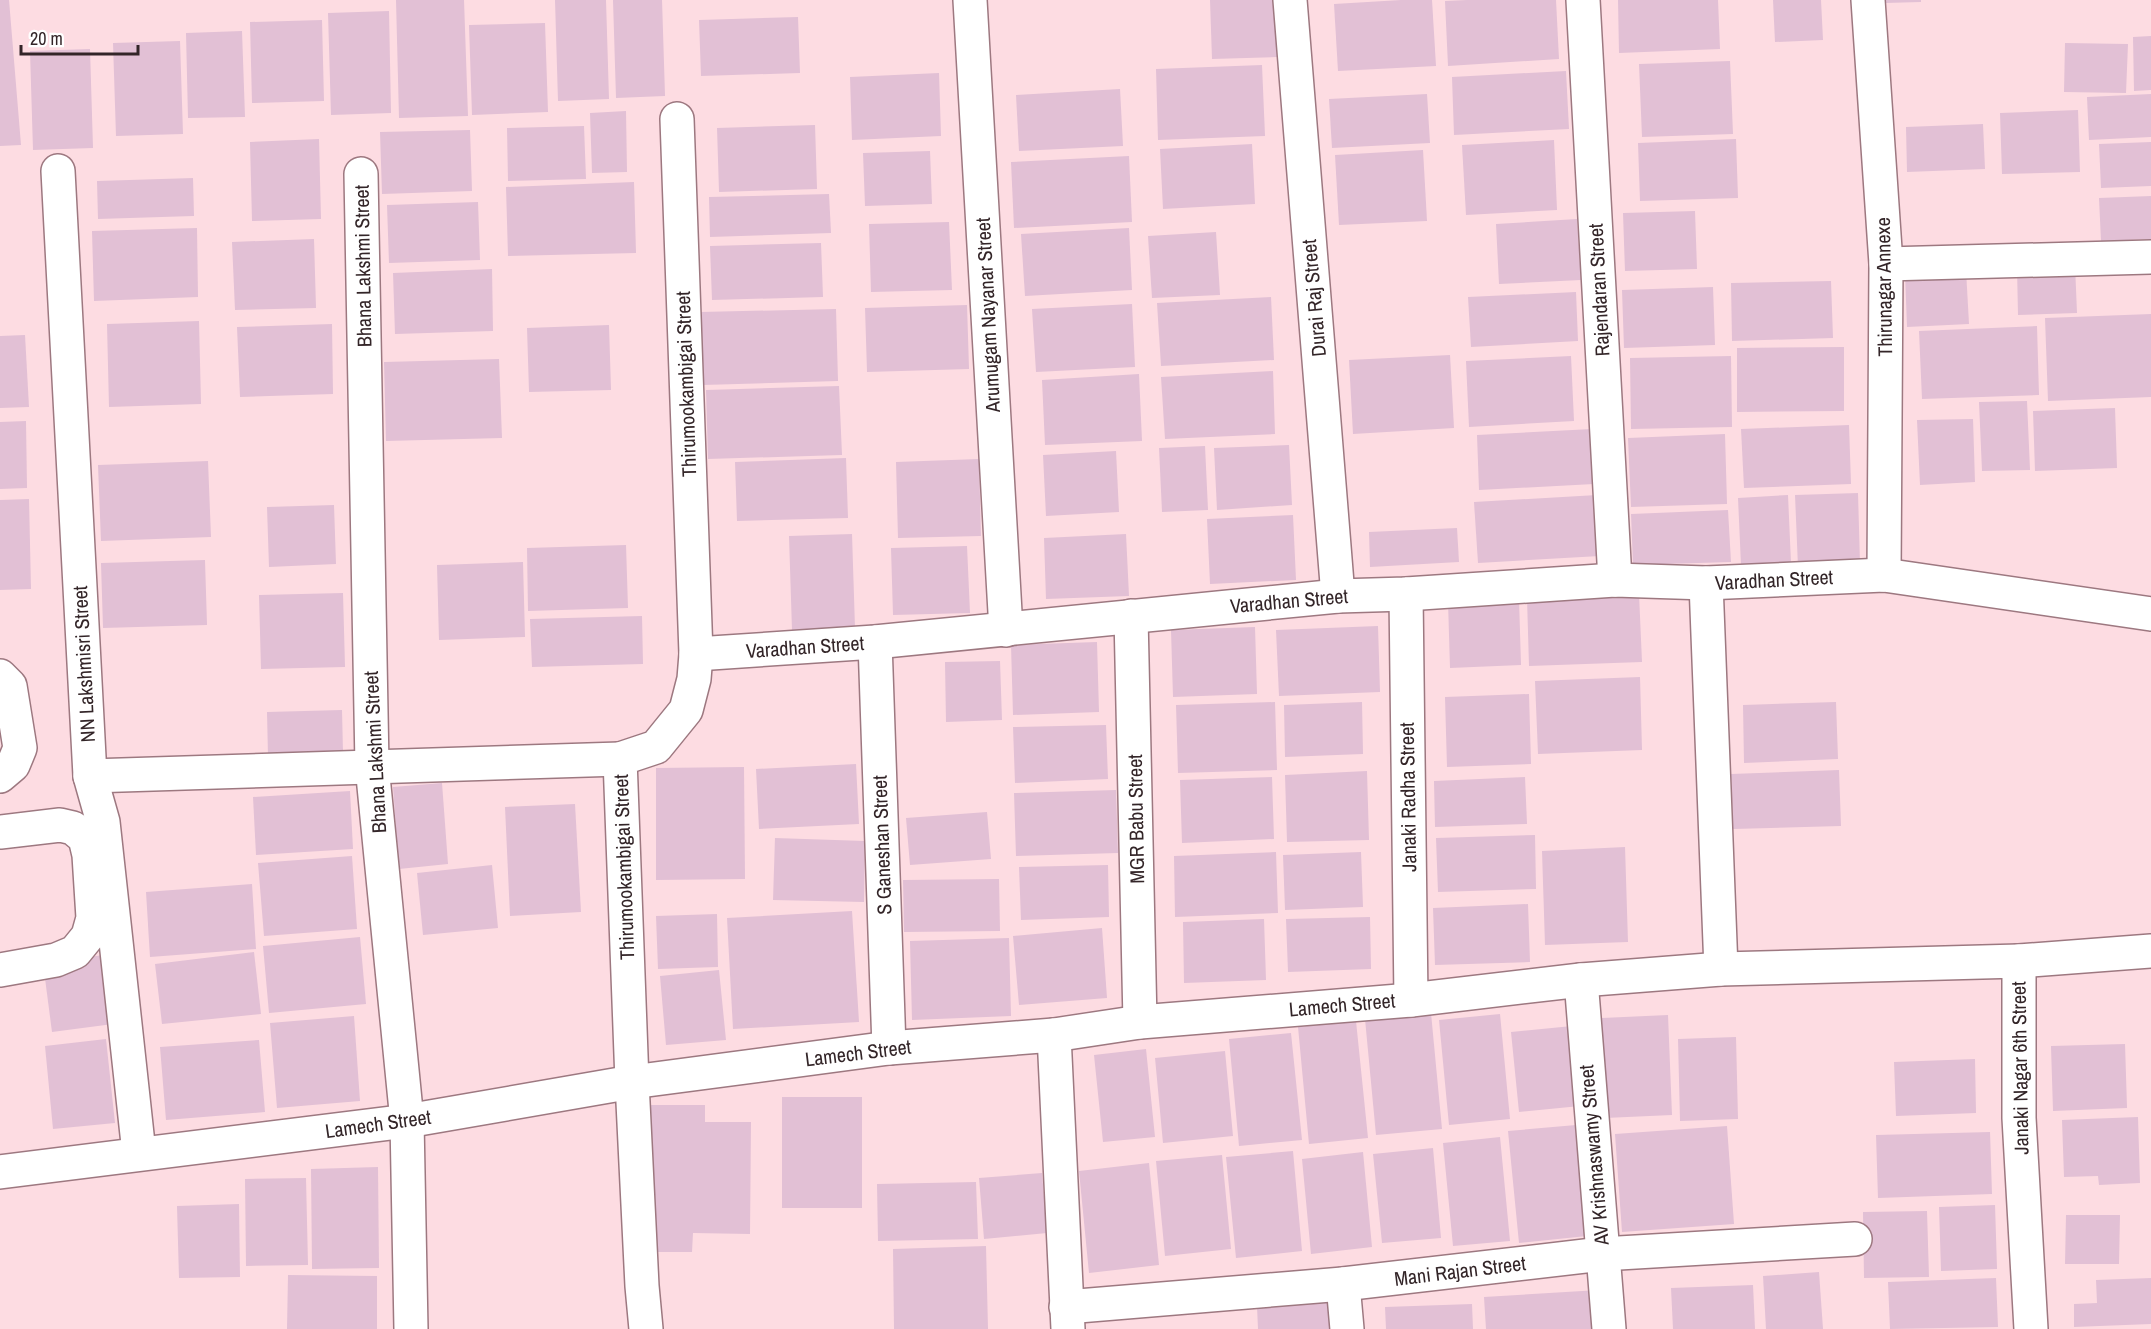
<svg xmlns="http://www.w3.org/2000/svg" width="2151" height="1329" font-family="'Archivo Narrow',sans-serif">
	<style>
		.building { fill: #e2c0d5 }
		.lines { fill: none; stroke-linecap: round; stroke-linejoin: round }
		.minor-casing { stroke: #9d7880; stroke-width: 36 }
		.minor { stroke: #fff; stroke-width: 33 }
		.labels { text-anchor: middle; stroke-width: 5; stroke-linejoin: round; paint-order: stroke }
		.street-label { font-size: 20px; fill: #332528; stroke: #fff }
	</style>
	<rect width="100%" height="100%" fill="#fddce2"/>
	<g class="building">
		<polygon points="0,0 9,0 21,145 0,146"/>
		<polygon points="396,0 464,0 468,116 399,118"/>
		<polygon points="555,0 606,0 609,99 558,101"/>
		<polygon points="613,0 662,0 665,96 616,98"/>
		<polygon points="1210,0 1275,0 1277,57 1212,59"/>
		<polygon points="1401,0 1432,0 1436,66 1338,71 1334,4"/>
		<polygon points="1467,0 1556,0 1559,59 1448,66 1445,1"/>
		<polygon points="1618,0 1718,0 1720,49 1619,53"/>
		<polygon points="1773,0 1821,0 1823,40 1775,42"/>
		<polygon points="1884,0 1921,0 1921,2 1885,3"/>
		<polygon points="389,11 391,113 331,115 328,13"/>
		<polygon points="798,17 800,73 701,76 699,20"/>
		<polygon points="322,20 324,101 252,103 250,22"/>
		<polygon points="545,23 548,112 472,115 469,25"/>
		<polygon points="242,31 245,117 188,118 186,33"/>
		<polygon points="2151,36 2151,90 2134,91 2133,37"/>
		<polygon points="180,41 183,134 116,136 113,43"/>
		<polygon points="2065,43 2128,44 2126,93 2064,92"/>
		<polygon points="90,49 93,148 33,150 30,51"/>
		<polygon points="1730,61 1733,134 1642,137 1639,64"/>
		<polygon points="1262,65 1265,136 1158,140 1156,69"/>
		<polygon points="1566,71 1569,129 1454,135 1452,77"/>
		<polygon points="939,73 941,136 852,140 850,77"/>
		<polygon points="1120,89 1123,146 1019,151 1016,95"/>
		<polygon points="1427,94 1430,143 1332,148 1329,99"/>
		<polygon points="2151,94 2151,137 2089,140 2087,97"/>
		<polygon points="2078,110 2080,172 2002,174 2000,113"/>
		<polygon points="626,111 627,172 592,173 590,113"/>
		<polygon points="1983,124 1985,169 1907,172 1906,127"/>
		<polygon points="815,125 817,189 719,192 717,128"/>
		<polygon points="584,126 586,179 508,181 507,128"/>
		<polygon points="470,130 472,191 382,194 380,132"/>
		<polygon points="319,139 321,219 252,221 250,142"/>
		<polygon points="1736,139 1738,198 1640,201 1638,143"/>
		<polygon points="1554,140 1557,210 1466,215 1462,145"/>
		<polygon points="2151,142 2151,186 2101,188 2099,144"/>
		<polygon points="1252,144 1255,204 1163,209 1160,149"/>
		<polygon points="1423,150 1427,221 1339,225 1335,155"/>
		<polygon points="930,151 932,204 865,206 863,153"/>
		<polygon points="1129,156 1132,222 1014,228 1011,162"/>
		<polygon points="193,178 194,216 98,219 97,181"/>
		<polygon points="634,182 636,253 508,256 506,187"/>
		<polygon points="829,194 831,233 710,237 709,197"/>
		<polygon points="2151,196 2151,239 2101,241 2099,198"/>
		<polygon points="478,202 480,260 389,263 387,205"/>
		<polygon points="1695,211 1697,269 1625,271 1623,213"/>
		<polygon points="1577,219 1581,280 1499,284 1496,224"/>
		<polygon points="949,222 952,290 871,292 869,224"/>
		<polygon points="197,228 198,297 94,301 92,231"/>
		<polygon points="1129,228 1132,290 1025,296 1021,234"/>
		<polygon points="1216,232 1220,295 1152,298 1148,236"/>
		<polygon points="314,239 316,308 235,310 232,242"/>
		<polygon points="821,243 823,297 712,300 710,246"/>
		<polygon points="2075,265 2077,313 2018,315 2017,267"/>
		<polygon points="492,269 493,331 395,334 393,273"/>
		<polygon points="1966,270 1969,324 1907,327 1905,273"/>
		<polygon points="1831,281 1833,338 1732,341 1731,283"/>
		<polygon points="1713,287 1715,345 1624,348 1622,290"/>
		<polygon points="1576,292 1578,341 1471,347 1468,297"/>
		<polygon points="1271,297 1274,360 1161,366 1157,303"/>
		<polygon points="1132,304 1135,367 1036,372 1032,309"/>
		<polygon points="967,305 969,369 867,372 865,308"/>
		<polygon points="836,309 838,381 703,385 700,312"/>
		<polygon points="2151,314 2151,397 2048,401 2045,318"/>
		<polygon points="199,321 201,404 109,407 107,324"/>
		<polygon points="332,324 333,394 240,397 237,327"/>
		<polygon points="609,325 611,390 529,392 527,328"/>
		<polygon points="2037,326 2039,395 1922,399 1919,331"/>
		<polygon points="25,335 29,407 0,408 0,336"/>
		<polygon points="1844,347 1844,411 1737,412 1737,348"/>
		<polygon points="1450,355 1454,428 1353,434 1349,360"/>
		<polygon points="1571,356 1574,421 1469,427 1466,361"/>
		<polygon points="1731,356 1732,427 1631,429 1630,358"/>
		<polygon points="499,359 502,438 386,441 384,362"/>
		<polygon points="1273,371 1275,434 1165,439 1161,377"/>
		<polygon points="1139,374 1142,441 1045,445 1042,380"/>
		<polygon points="839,386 842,455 708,459 706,390"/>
		<polygon points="2027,401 2030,470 1982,471 1979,402"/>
		<polygon points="2115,408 2117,468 2035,471 2033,411"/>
		<polygon points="1973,419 1975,482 1920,485 1917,420"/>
		<polygon points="26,421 27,488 0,489 0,422"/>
		<polygon points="1849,425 1851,484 1744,488 1741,429"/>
		<polygon points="1592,429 1594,484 1479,490 1477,435"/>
		<polygon points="1725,434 1727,504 1631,507 1628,438"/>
		<polygon points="1289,445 1292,505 1217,510 1214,448"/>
		<polygon points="1205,446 1208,510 1162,512 1159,448"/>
		<polygon points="1116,451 1119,512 1046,516 1043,455"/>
		<polygon points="846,458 848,518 737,521 735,462"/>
		<polygon points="979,459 981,536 898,538 896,462"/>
		<polygon points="208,461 211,537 101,541 98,465"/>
		<polygon points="1858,493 1860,564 1798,567 1795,495"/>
		<polygon points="1597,495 1600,556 1478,563 1474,502"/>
		<polygon points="1788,495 1791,563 1741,565 1738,498"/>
		<polygon points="29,499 31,589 0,590 0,500"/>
		<polygon points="334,505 336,564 269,567 267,507"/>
		<polygon points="1728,510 1731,562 1633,565 1631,514"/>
		<polygon points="1293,515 1296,580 1210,584 1207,519"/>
		<polygon points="1457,528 1459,562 1370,567 1369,532"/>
		<polygon points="852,534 855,628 792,630 789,536"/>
		<polygon points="1126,534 1129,596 1046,599 1044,538"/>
		<polygon points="626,545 628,608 528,611 527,548"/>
		<polygon points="967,546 970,613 893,615 891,548"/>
		<polygon points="205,560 207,625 103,628 101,563"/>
		<polygon points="523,562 525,637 439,640 437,565"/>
		<polygon points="343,593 345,667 261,669 259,595"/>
		<polygon points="1639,594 1642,662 1529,666 1527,598"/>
		<polygon points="1519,599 1521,665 1450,668 1448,601"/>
		<polygon points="642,616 643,664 532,667 530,619"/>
		<polygon points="1378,626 1380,692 1279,696 1276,630"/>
		<polygon points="1255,627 1257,694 1173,697 1171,630"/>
		<polygon points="1097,642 1099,712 1013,715 1011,645"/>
		<polygon points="1000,661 1002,720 946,722 945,662"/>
		<polygon points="1640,677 1642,750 1538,754 1535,681"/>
		<polygon points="1529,694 1531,764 1447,767 1445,697"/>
		<polygon points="1275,702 1277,770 1178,773 1176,705"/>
		<polygon points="1362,702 1363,754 1285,757 1284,705"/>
		<polygon points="1836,702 1838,759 1744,763 1743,705"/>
		<polygon points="342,710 343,753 268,756 267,712"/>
		<polygon points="1106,725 1108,779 1015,783 1013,727"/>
		<polygon points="856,764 859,824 759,829 756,769"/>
		<polygon points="744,767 745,879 656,880 656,768"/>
		<polygon points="1839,770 1841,826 1733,829 1731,774"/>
		<polygon points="1367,771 1369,840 1287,842 1285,775"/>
		<polygon points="1272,777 1274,839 1182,843 1180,780"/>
		<polygon points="1525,777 1527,824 1435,827 1434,781"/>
		<polygon points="442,783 448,864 399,869 393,787"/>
		<polygon points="1116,790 1118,853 1016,856 1014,793"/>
		<polygon points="350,791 353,849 256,855 253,797"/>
		<polygon points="575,804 581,912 510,916 505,807"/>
		<polygon points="987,812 991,859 910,865 906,818"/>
		<polygon points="1535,835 1536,889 1438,892 1436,838"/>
		<polygon points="775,838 865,841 864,902 773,900"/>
		<polygon points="1625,847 1628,942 1545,945 1542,851"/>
		<polygon points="1276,852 1278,913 1175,917 1174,856"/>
		<polygon points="1361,852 1363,907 1285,910 1283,855"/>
		<polygon points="352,856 357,929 264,936 258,863"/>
		<polygon points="492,865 498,928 423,935 417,873"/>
		<polygon points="1108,865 1109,917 1021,920 1019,867"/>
		<polygon points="999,879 1000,931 904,932 903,880"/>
		<polygon points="252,884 256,949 150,957 146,892"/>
		<polygon points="1528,904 1530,962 1435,965 1433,908"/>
		<polygon points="852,911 859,1022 733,1029 727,918"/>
		<polygon points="717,914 718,967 658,969 656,916"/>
		<polygon points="1370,917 1371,969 1288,972 1286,919"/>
		<polygon points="1264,919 1266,980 1184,983 1183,922"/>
		<polygon points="1102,928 1107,998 1019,1005 1013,936"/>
		<polygon points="360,937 366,1004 269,1013 263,946"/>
		<polygon points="1009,938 1011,1016 912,1020 910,941"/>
		<polygon points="254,952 261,1014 162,1024 155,964"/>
		<polygon points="104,955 113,1024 52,1032 43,963"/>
		<polygon points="719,970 726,1040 666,1045 660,976"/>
		<polygon points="1431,1013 1442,1129 1376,1135 1365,1019"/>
		<polygon points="1500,1014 1510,1119 1449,1125 1439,1020"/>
		<polygon points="1668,1015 1672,1115 1605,1118 1602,1018"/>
		<polygon points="354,1016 360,1101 277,1108 270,1023"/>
		<polygon points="1356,1021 1368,1138 1309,1144 1298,1027"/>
		<polygon points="1572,1026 1580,1106 1519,1112 1511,1032"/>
		<polygon points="1291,1033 1302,1140 1239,1146 1229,1039"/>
		<polygon points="1736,1037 1738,1119 1680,1121 1678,1039"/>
		<polygon points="106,1039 115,1123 53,1129 45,1046"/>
		<polygon points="259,1040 265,1112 166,1120 160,1047"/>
		<polygon points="2125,1044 2127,1108 2053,1111 2051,1046"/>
		<polygon points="1146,1049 1155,1137 1103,1142 1094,1055"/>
		<polygon points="1225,1051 1233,1136 1163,1143 1155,1058"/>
		<polygon points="1975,1059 1976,1113 1896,1116 1894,1062"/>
		<rect x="782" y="1097" width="80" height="111"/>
		<polygon points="649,1105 705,1105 705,1122 751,1122 750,1234 693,1233 692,1252 648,1252"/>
		<polygon points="2138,1117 2140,1183 2099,1185 2098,1176 2064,1177 2062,1120"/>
		<polygon points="1576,1125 1587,1236 1519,1243 1508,1131"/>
		<polygon points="1727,1126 1734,1224 1622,1232 1615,1134"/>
		<polygon points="1990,1132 1992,1194 1878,1198 1876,1135"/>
		<polygon points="1500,1137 1510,1241 1453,1246 1443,1143"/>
		<polygon points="1433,1148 1441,1238 1382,1243 1373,1154"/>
		<polygon points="1293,1151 1302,1251 1236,1258 1226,1157"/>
		<polygon points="1363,1152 1372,1247 1311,1254 1302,1159"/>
		<polygon points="1222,1155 1231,1249 1165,1256 1156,1161"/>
		<polygon points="1149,1163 1159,1265 1089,1273 1079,1171"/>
		<polygon points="378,1167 379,1268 312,1269 311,1169"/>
		<polygon points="1042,1173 1047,1233 984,1239 979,1178"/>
		<polygon points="306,1178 308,1265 246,1266 245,1179"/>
		<polygon points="976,1182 978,1239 878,1241 877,1184"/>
		<polygon points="239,1204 240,1277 179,1278 177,1206"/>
		<polygon points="1995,1205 1997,1269 1941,1271 1939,1207"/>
		<polygon points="1927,1211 1929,1277 1864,1278 1863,1212"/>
		<polygon points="2066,1215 2120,1215 2119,1264 2065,1264"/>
		<polygon points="986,1246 988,1329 894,1329 893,1249"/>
		<polygon points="1819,1272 1823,1329 1766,1329 1763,1276"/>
		<polygon points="288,1275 377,1276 377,1329 287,1329"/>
		<polygon points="1996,1278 1998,1327 1890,1329 1888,1282"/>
		<polygon points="2151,1278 2151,1324 2074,1327 2074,1304 2097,1303 2096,1280"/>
		<polygon points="1753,1285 1755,1329 1673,1329 1671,1288"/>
		<polygon points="1599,1290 1601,1329 1486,1329 1484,1297"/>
		<polygon points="1333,1303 1334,1329 1258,1329 1257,1306"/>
		<polygon points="1472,1304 1473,1329 1386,1329 1385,1307"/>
	</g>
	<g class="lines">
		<defs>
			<g id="minor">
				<polyline points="970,0 1006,630"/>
				<polyline points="1290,0 1338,596"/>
				<polyline points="1583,0 1615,580"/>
				<polyline points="1868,0 1886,264 1884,575"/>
				<polyline points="58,171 90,776 103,822 139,1153"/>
				<polyline points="361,174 372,766 407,1121 411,1329"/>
				<polyline points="1886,264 2151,257"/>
				<polyline points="1706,583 1721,969"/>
				<polyline points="1406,594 1411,1000"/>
				<polyline points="1131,616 1140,1022"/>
				<polyline points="875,642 889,1048"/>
				<polyline points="696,654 875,642 1338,596 1406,594 1615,580 1706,583 1884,575 2151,614"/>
				<polyline points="0,676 10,686 20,748 13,765 0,776"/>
				<polyline points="90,776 620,759"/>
				<polyline points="0,832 60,825 73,828 85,838 89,855 93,918 88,936 75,952 56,960 0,970"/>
				<polyline points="2019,961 2151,951"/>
				<polyline points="1581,980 1609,1329"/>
				<polyline points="1054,1035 1068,1329"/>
				<polyline points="0,1172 407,1121 632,1082 889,1048 1054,1035 1140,1022 1411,1000 1581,980 1721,969 2019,961 2019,1118 2031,1329"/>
				<polyline points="1343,1284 1347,1329"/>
				<polyline points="1066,1307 1343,1284 1602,1254 1855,1239"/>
				<polyline points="646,1329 642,1286 632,1082 620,759 656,747 686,710 694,679 696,654 677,119"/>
			</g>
		</defs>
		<use href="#minor" class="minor-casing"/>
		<use href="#minor" class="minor"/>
	</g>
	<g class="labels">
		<g class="street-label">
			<text transform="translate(363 266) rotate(-91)" y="7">Bhana Lakshmi Street</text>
			<text transform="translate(1884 287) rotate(-91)" y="7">Thirunagar Annexe</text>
			<text transform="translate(1599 290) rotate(-93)" y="7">Rajendaran Street</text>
			<text transform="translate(1314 298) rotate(-95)" y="7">Durai Raj Street</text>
			<text transform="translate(988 315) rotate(-93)" y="7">Arumugam Nayanar Street</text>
			<text transform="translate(686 384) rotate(-92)" y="7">Thirumookambigai Street</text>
			<text transform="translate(1774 580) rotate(-3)" y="7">Varadhan Street</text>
			<text transform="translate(1289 601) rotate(-5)" y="7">Varadhan Street</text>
			<text transform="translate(805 647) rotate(-4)" y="7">Varadhan Street</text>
			<text transform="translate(84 664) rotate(-93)" y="7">NN Lakshmisri Street</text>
			<text transform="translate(375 752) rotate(-93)" y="7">Bhana Lakshmi Street</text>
			<text transform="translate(1408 797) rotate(-91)" y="7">Janaki Radha Street</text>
			<text transform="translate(1136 819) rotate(-91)" y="7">MGR Babu Street</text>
			<text transform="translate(882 845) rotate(-92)" y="7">S Ganeshan Street</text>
			<text transform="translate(624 867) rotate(-92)" y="7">Thirumookambigai Street</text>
			<text transform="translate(1342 1005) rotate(-5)" y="7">Lamech Street</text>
			<text transform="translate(858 1053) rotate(-7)" y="7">Lamech Street</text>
			<text transform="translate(2020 1068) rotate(-91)" y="7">Janaki Nagar 6th Street</text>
			<text transform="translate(378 1124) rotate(-8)" y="7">Lamech Street</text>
			<text transform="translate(1594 1155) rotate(-95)" y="7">AV Krishnaswamy Street</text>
			<text transform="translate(1460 1271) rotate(-7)" y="7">Mani Rajan Street</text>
		</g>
	</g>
	<path d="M21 45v9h117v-9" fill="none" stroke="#332528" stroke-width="3"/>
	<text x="30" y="45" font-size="18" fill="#332528" stroke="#ffffff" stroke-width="4.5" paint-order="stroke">20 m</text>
</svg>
